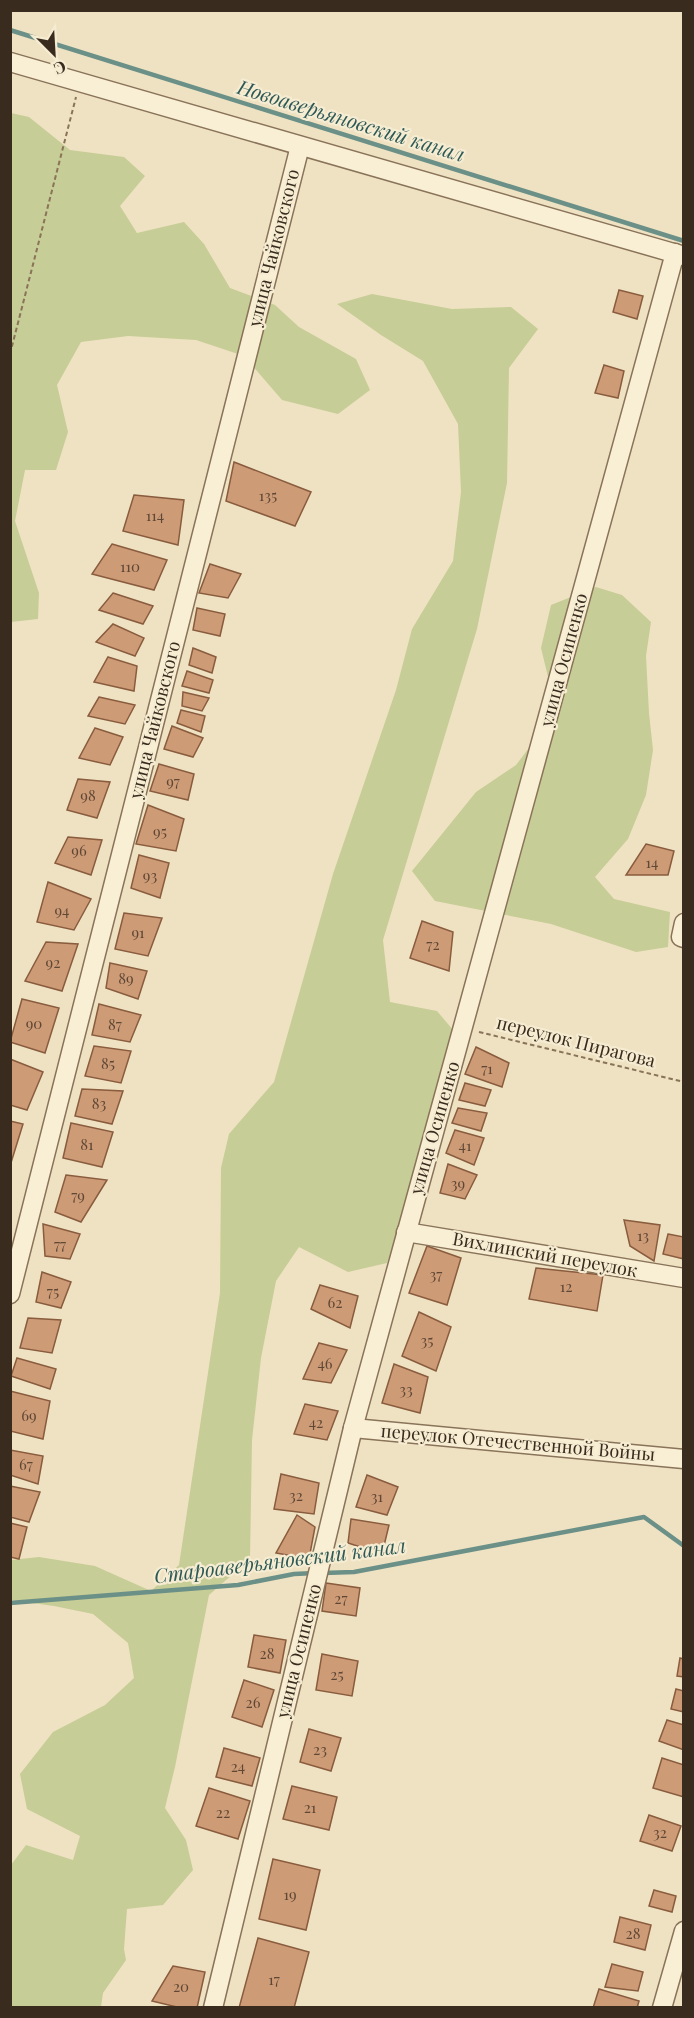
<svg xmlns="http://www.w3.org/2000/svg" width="694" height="2018" font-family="'Playfair Display',serif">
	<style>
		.green { fill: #c7cd96 }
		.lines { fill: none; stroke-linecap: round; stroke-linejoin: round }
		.stream { stroke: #6b9087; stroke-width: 4.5 }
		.building { fill: #ce9b77; stroke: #895c3e; stroke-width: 1.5 }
		.street-casing { stroke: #897359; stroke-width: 21 }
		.path { stroke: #897359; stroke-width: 2; stroke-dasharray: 4.5 3; stroke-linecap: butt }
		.street { stroke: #f9efd5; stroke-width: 18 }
		.labels { text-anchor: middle; stroke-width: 4.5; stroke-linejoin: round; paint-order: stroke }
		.number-label { font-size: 15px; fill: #5e4734 }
		.street-label { font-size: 18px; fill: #392b1d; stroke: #f6ecd2 }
		.water-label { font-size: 20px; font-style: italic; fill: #2c5956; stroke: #f6ecd2 }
	</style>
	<rect width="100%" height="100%" fill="#efe2c2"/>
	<g class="green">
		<polygon points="11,113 29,117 70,150 124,157 145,176 120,206 137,233 184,222 204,244 230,288 275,305 299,327 356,359 370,390 338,414 282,400 244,356 196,340 128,336 81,342 57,385 68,432 56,470 25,470 15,521 39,593 38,619 11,622"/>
		<polygon points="372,294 452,309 511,307 538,329 509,368 507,483 477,629 383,940 390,1002 437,1011 464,1043 387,1263 348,1272 299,1247 276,1281 261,1358 252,1440 250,1559 209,1595 175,1767 165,1808 186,1840 193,1870 163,1905 127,1909 124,1949 126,1960 103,1993 101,2007 11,2007 11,1865 26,1845 73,1860 80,1836 27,1809 20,1774 53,1732 105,1705 134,1678 128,1643 93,1614 54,1606 11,1600 11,1560 39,1557 95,1566 151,1591 179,1565 220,1293 221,1168 229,1134 274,1082 333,874 396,690 412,629 453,561 461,492 458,424 423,361 381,335 337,304"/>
		<polygon points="596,587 622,595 651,622 646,656 649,713 653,750 646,795 628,839 595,877 614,899 670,912 668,947 636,952 551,924 435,901 412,871 476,792 516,765 545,727 551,689 541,648 551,605"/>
	</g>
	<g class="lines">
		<g class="stream">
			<polyline points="10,30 684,241"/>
			<polyline points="323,1573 354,1572 644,1517 684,1546"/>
			<polyline points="10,1603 238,1585 294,1574 315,1573"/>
		</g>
	</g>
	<g class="building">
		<polygon points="619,290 643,296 637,319 613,312"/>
		<polygon points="604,365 624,371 618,398 595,393"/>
		<polygon points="234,462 311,492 295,526 226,501"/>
		<polygon points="134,495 184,500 178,545 123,531"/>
		<polygon points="112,544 167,560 154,590 92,574"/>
		<polygon points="210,564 241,574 228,598 199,593"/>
		<polygon points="113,593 153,606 143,624 99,610"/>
		<polygon points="197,608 225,614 220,636 193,630"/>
		<polygon points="113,624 144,638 135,656 96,642"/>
		<polygon points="193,648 216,657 212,673 189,665"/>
		<polygon points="108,657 137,666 134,691 94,682"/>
		<polygon points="187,671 213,680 209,693 182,686"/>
		<polygon points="183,692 209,698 202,711 182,706"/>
		<polygon points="99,697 135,705 125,724 88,716"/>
		<polygon points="181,710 205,716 201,732 177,723"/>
		<polygon points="172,726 203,738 193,757 164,749"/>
		<polygon points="95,728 123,737 110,765 79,758"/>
		<polygon points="159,764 194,774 188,800 150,791"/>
		<polygon points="78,779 110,782 97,818 67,810"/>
		<polygon points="148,805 184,819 176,851 136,844"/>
		<polygon points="68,837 102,840 91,875 55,863"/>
		<polygon points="646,844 674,851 668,875 626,875"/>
		<polygon points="139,855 169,863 160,898 131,888"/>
		<polygon points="48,882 91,899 74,930 37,922"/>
		<polygon points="124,913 162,918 148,956 115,949"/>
		<polygon points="422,921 453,932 449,971 410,958"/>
		<polygon points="46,942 78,944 62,991 25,981"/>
		<polygon points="110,963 147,971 138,999 106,988"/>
		<polygon points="22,999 59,1008 45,1053 10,1042"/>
		<polygon points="99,1004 141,1015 130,1042 92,1035"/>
		<polygon points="94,1046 131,1051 121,1083 85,1076"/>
		<polygon points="476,1047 509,1063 502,1087 465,1074"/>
		<polygon points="10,1059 43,1072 27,1110 10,1105"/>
		<polygon points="465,1083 491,1090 485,1106 459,1100"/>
		<polygon points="82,1089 123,1091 112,1124 75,1116"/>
		<polygon points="458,1108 487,1113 481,1131 452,1123"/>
		<polygon points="10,1121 23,1124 10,1166"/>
		<polygon points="71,1123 113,1132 102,1167 63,1158"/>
		<polygon points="455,1130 484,1138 474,1165 446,1153"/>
		<polygon points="448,1164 477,1175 465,1199 440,1193"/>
		<polygon points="66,1175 107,1180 81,1222 55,1212"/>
		<polygon points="624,1220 660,1225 654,1261 630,1246"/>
		<polygon points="43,1224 80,1234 70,1259 45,1256"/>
		<polygon points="668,1234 684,1237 684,1259 663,1254"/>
		<polygon points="427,1246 461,1258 447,1305 409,1293"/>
		<polygon points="536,1268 603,1275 597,1311 529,1299"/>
		<polygon points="42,1272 71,1282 61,1308 36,1302"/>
		<polygon points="320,1285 358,1296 350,1328 311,1309"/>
		<polygon points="419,1312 451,1327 436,1371 402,1356"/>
		<polygon points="28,1318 61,1320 52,1353 20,1348"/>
		<polygon points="319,1343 347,1350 331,1383 303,1379"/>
		<polygon points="17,1358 56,1369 50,1389 11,1376"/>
		<polygon points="394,1364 428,1377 420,1413 382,1403"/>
		<polygon points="10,1391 50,1401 43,1439 10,1431"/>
		<polygon points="305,1404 338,1411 327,1440 294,1434"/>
		<polygon points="10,1450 43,1456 38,1484 10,1475"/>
		<polygon points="281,1474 319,1483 314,1514 274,1509"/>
		<polygon points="367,1475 398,1487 387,1515 356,1507"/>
		<polygon points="10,1486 40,1492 29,1522 10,1517"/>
		<polygon points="297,1515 315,1527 309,1559 276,1553"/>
		<polygon points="351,1519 389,1525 382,1554 348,1543"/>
		<polygon points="10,1523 27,1527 19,1559 10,1557"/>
		<polygon points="326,1583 360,1588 356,1616 322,1611"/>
		<polygon points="254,1635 286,1640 280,1673 248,1667"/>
		<polygon points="322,1654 358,1661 352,1696 316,1690"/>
		<polygon points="680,1658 684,1659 684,1677 677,1676"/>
		<polygon points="244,1680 274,1690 262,1727 232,1717"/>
		<polygon points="676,1689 684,1691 684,1712 671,1709"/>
		<polygon points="667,1720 684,1725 684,1750 659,1741"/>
		<polygon points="309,1729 341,1738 331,1771 300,1762"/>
		<polygon points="224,1748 260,1758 252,1786 216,1777"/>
		<polygon points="662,1758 684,1765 684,1797 653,1788"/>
		<polygon points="292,1786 337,1797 329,1830 283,1819"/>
		<polygon points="209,1788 250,1801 238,1839 196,1826"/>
		<polygon points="649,1815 681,1826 672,1851 640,1841"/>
		<polygon points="273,1859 320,1870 306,1930 259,1919"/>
		<polygon points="654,1890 676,1896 672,1912 649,1906"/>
		<polygon points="620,1917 651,1925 645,1950 614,1942"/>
		<polygon points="258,1938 309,1952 294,2008 239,2008"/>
		<polygon points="612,1964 643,1972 638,1991 605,1987"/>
		<polygon points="173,1966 205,1972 197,2008 181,2008 152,2001"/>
		<polygon points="599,1989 639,2001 637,2008 593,2008"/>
	</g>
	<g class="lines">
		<defs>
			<g id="street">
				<polyline points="10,62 684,256"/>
				<polyline points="684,923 681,937 684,938"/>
				<polyline points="406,1232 684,1278"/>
				<polyline points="10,1294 300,146"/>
				<polyline points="353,1428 684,1459"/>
				<polyline points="213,2008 353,1428 675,253"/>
				<polyline points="662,2008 684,1931"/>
			</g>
		</defs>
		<use href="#street" class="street-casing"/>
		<g class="path">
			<polyline points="10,354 76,97"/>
			<polyline points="479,1032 684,1082"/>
		</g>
		<use href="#street" class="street"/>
	</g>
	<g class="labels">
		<g class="number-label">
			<text x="268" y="501">135</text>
			<text x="155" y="521">114</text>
			<text x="130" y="572">110</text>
			<text x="173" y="787">97</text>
			<text x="88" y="801">98</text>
			<text x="160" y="837">95</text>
			<text x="79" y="856">96</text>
			<text x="652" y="868">14</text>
			<text x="150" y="881">93</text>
			<text x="62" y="916">94</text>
			<text x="138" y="938">91</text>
			<text x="433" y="950">72</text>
			<text x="53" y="968">92</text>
			<text x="126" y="984">89</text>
			<text x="34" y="1029">90</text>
			<text x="115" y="1030">87</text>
			<text x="108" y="1069">85</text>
			<text x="487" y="1074">71</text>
			<text x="99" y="1109">83</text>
			<text x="87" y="1150">81</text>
			<text x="465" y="1151">41</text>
			<text x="458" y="1189">39</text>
			<text x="78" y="1201">79</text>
			<text x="643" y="1241">13</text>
			<text x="60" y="1250">77</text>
			<text x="436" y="1280">37</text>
			<text x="566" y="1292">12</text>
			<text x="53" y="1297">75</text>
			<text x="335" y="1308">62</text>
			<text x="427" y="1346">35</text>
			<text x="325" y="1369">46</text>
			<text x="406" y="1395">33</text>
			<text x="29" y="1421">69</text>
			<text x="316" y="1428">42</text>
			<text x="26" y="1470">67</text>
			<text x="296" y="1501">32</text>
			<text x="377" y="1502">31</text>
			<text x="341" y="1604">27</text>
			<text x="267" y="1659">28</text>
			<text x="337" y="1680">25</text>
			<text x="253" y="1708">26</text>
			<text x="320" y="1755">23</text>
			<text x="238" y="1772">24</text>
			<text x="310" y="1813">21</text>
			<text x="223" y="1818">22</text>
			<text x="660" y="1838">32</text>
			<text x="290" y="1900">19</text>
			<text x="633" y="1939">28</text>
			<text x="274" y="1985">17</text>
			<text x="181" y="1992">20</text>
		</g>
		<g class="street-label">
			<text transform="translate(274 248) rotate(-76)" y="6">улица Чайковского</text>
			<text transform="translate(564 660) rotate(-75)" y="6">улица Осипенко</text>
			<text transform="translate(155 720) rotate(-76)" y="6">улица Чайковского</text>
			<text transform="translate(576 1042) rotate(14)" y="6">переулок Пирагова</text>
			<text transform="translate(435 1128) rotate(-74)" y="6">улица Осипенко</text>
			<text transform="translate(545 1255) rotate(10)" y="6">Вихлинский переулок</text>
			<text transform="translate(518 1443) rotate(5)" y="6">переулок Отечественной Войны</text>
			<text transform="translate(299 1651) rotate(-76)" y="6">улица Осипенко</text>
		</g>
		<g class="water-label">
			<text transform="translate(351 121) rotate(17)" y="7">Новоаверьяновский канал</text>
			<text transform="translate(280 1561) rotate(-7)" y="7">Староаверьяновский канал</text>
		</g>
	</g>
	<rect width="694" height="2018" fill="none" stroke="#392b1d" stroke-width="24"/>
	<g transform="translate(54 54) rotate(156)" stroke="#f6ecd2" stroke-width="4.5" paint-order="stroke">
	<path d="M0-4.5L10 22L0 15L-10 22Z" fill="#392b1d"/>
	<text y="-9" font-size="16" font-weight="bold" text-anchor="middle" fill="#392b1d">С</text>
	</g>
</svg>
